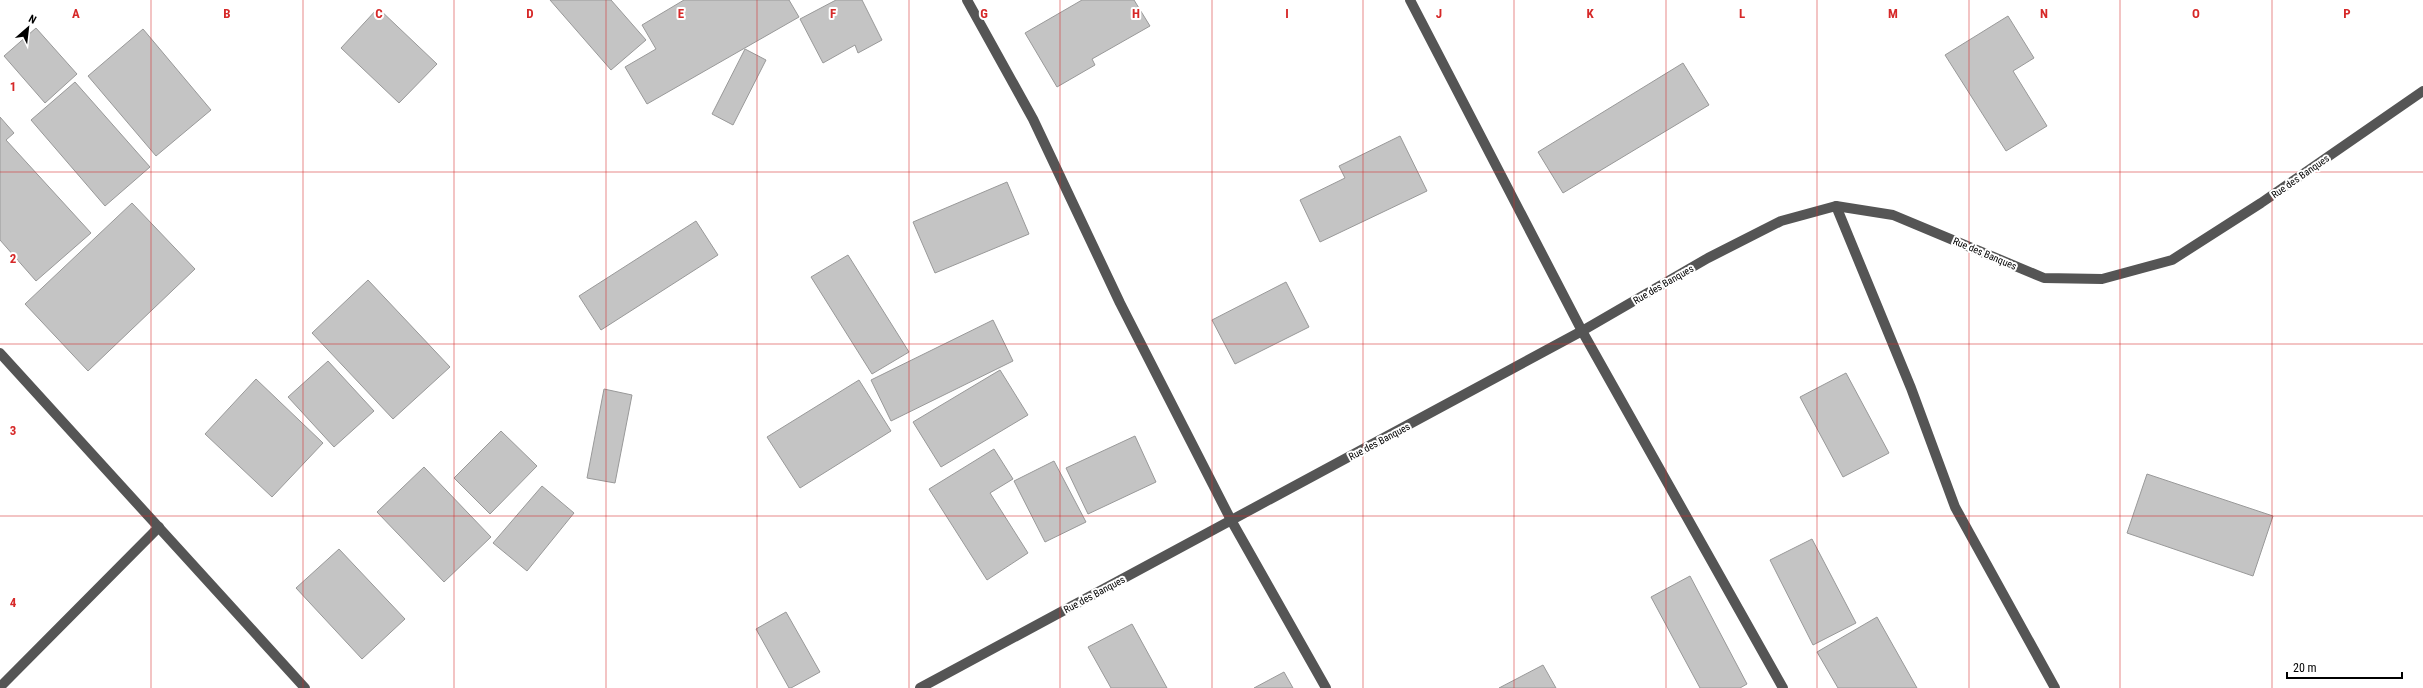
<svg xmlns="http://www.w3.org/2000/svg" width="2423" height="688" font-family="'Roboto Condensed',sans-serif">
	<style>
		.building { fill: #c4c4c4; stroke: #999 }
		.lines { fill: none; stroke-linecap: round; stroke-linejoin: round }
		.minor { stroke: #555; stroke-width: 10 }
		.grid { fill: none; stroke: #d62828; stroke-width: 1; stroke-opacity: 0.55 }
		.labels { text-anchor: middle; stroke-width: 4; stroke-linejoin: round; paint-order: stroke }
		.street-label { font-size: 10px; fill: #000; stroke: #fff }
		.grid-label { font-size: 13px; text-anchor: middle; font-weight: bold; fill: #d62828; stroke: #fff; stroke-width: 4; stroke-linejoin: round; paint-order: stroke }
	</style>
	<rect width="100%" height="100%" fill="#fff"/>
	<g class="building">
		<polygon points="550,0 611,0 646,40 611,70"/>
		<polygon points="684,0 789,0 799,17 647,104 625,67 656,49 642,25"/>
		<polygon points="836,0 862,0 882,40 858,53 855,45 823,63 800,19"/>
		<polygon points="1082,0 1134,0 1150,26 1092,59 1095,65 1057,87 1025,33"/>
		<polygon points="378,8 437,64 399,103 341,48"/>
		<polygon points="2008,16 2034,58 2013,71 2047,126 2006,151 1945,55"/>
		<polygon points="36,28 77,74 45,103 4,56"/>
		<polygon points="143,29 211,110 156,156 88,76"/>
		<polygon points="745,49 766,60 733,125 712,114"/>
		<polygon points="1683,63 1709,105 1563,193 1538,152"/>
		<polygon points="75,82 150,167 105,206 31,120"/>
		<polygon points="0,117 14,133 6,140 91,233 36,281 0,240"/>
		<polygon points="1400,136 1427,191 1320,242 1300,200 1345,178 1339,166"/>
		<polygon points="1007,182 1029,234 935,273 913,222"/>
		<polygon points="132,203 195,269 88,371 25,304"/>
		<polygon points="696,221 718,255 601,330 579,296"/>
		<polygon points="848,255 909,352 872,374 811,277"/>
		<polygon points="368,280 450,367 393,419 312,333"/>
		<polygon points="1286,282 1309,327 1235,364 1212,320"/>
		<polygon points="993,320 1013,361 891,421 871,380"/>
		<polygon points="328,361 374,411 334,447 288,397"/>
		<polygon points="1000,370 1028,415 941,467 913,422"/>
		<polygon points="1846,373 1889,453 1843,477 1800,397"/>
		<polygon points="256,379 323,443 272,497 205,434"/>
		<polygon points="859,380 891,431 800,488 767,437"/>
		<polygon points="604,389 632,395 615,483 587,478"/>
		<polygon points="501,431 537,466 490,514 454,478"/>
		<polygon points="1135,436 1156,482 1088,514 1066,468"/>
		<polygon points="994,449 1013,479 990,493 1028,553 987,580 929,489"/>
		<polygon points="1054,461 1086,522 1045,542 1014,481"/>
		<polygon points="424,467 491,537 444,582 377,512"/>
		<polygon points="2147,474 2273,516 2253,576 2127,533"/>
		<polygon points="542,486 574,513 527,571 493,543"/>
		<polygon points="1812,539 1856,623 1813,645 1770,560"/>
		<polygon points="339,549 405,619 362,659 296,588"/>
		<polygon points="1690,576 1747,684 1740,688 1700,688 1651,597"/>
		<polygon points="786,612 820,672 791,688 789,688 756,629"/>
		<polygon points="1877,617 1917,688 1838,688 1817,652"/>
		<polygon points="1132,624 1167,688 1111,688 1088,647"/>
		<polygon points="1543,665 1556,688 1499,688"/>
		<polygon points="1284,672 1293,688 1254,688"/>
	</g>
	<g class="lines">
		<g class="minor">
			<polyline points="967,0 1033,119 1120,303 1231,520 1326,688"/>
			<polyline points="1410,0 1582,331 1783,688"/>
			<polyline points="1836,206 1911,388 1955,507 2055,688"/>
			<polyline points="0,353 305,688"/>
			<polyline points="0,687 159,527"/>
			<polyline points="920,688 1582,331 1708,258 1781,221 1836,206 1893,215 2044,278 2102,279 2172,260 2261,203 2423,91"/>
		</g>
	</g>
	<path class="grid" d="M151,0V688M303,0V688M454,0V688M606,0V688M757,0V688M909,0V688M1060,0V688M1212,0V688M1363,0V688M1514,0V688M1666,0V688M1817,0V688M1969,0V688M2120,0V688M2272,0V688M0,172H2423M0,344H2423M0,516H2423"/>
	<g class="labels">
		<g class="street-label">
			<text transform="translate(2300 176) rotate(-35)" y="4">Rue des Banques</text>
			<text transform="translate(1985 253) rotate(23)" y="4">Rue des Banques</text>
			<text transform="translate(1663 284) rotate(-30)" y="4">Rue des Banques</text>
			<text transform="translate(1379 441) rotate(-28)" y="4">Rue des Banques</text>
			<text transform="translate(1094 594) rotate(-28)" y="4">Rue des Banques</text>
		</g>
	</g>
	<g class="grid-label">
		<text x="76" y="18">A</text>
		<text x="227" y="18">B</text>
		<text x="379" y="18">C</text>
		<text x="530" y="18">D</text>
		<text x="681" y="18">E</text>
		<text x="833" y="18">F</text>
		<text x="984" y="18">G</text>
		<text x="1136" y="18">H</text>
		<text x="1287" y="18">I</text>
		<text x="1439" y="18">J</text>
		<text x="1590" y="18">K</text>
		<text x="1742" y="18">L</text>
		<text x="1893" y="18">M</text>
		<text x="2044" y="18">N</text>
		<text x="2196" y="18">O</text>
		<text x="2347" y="18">P</text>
		<text x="13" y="91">1</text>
		<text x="13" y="263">2</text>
		<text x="13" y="435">3</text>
		<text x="13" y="607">4</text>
	</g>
	<g transform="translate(28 28) rotate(28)" stroke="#ffffff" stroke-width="3" paint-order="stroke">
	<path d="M0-3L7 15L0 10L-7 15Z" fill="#000000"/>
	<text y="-6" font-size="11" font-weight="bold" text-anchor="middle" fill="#000000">N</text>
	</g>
	<path d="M2287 672v6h115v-6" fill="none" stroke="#000000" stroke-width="2"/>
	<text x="2293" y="672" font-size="12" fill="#000000" stroke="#ffffff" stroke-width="3" paint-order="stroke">20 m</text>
</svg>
